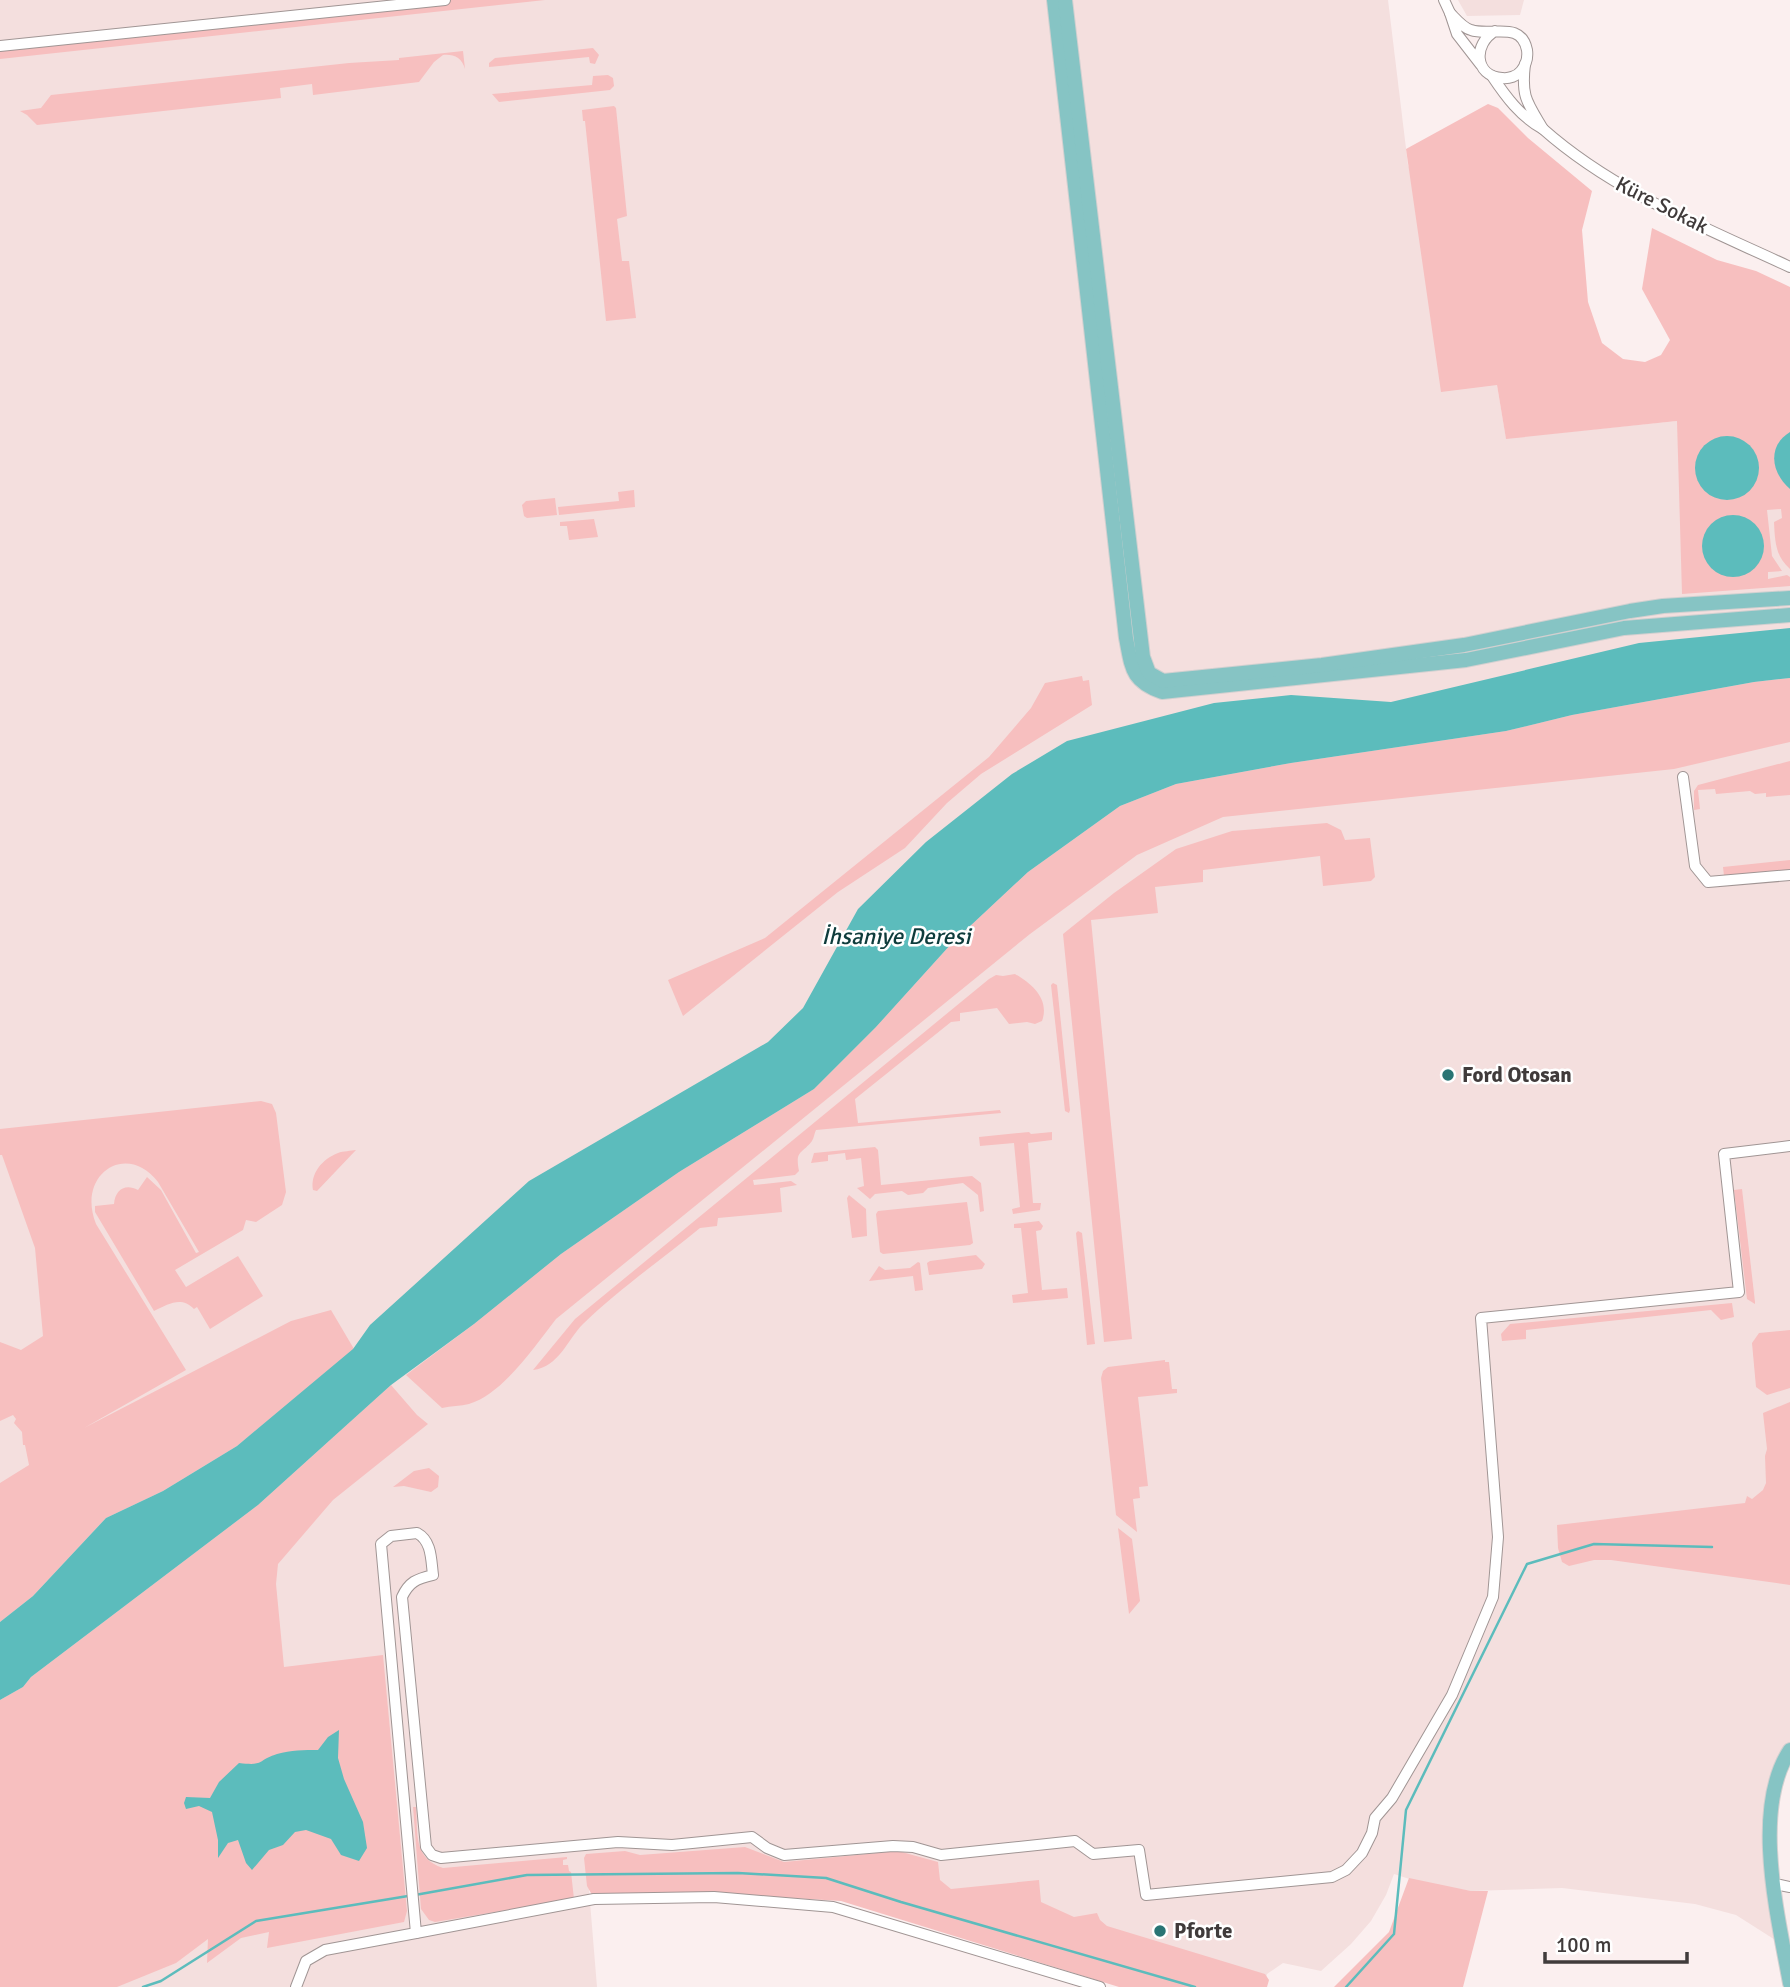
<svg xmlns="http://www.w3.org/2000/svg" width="1790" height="1987" font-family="Signika,sans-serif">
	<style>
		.built { fill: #f4dfde }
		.green { fill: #f7bfbf }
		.water { fill: #5cbcbc }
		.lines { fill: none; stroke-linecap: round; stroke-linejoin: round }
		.stream { stroke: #5cbcbc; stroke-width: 2.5 }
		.minor-casing { stroke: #a09594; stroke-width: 12 }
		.major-casing { stroke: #d1d0d0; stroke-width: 16 }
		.minor { stroke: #fff; stroke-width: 10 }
		.major { stroke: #86c4c4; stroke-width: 14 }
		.poi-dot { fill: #297474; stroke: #fff; stroke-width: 2.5 }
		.labels { text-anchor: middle; stroke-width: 5; stroke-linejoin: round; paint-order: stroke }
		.street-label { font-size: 21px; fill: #403b3b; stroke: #fff }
		.poi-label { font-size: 21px; font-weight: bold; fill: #403b3b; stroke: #fff; text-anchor: start }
		.water-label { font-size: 23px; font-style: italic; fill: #0e3c3c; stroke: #fff }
	</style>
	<rect width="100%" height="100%" fill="#fbefef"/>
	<g class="built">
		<polygon points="0,0 1388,0 1408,165 1497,385 1506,438 1677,421 1790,416 1790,1750 1770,1807 1783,1945 1736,1915 1695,1904 1562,1888 1471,1891 1422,1883 1394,1874 1386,1895 1371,1921 1351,1944 1321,1971 1283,1963 1267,1974 1264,1987 1128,1987 842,1898 728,1889 589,1890 597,1987 0,1987 0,1700 23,1687 0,1651"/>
		<polygon points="1458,0 1524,0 1520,15 1467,16"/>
	</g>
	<g class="green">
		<polygon points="421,0 545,0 0,59 0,41"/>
		<polygon points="593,48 599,55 595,64 590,63 589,57 489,67 489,63 495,58"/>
		<path d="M463,51L465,69C462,58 454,54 443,55L434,62L419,82L313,95L312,84L280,88L281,98L37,125L27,115L20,111L41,108L51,95L349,63L399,60V58Z"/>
		<polygon points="608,75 613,78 614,86 610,90 499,102 492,94 592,85 593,76"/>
		<path d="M1488,104L1498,108L1528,138L1592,191L1582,230L1588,302L1602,343L1623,359L1645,362L1661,355L1670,340L1642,289L1652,228L1717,260L1756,271L1790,287V569C1775,556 1775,540 1774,522L1782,518L1781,509L1767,510L1772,556L1782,571L1768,572V579L1787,575L1790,577V586L1682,594L1677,421L1506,439L1497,385L1441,392L1406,149Z"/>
		<polygon points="614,106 616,108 627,216 617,219 622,261 629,261 636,318 606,321 585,121 583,121 582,110"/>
		<polygon points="634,490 635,507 559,515 558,507 619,501 618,492"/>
		<polygon points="555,498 557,515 527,518 524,516 522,505 526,501"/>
		<polygon points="594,519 598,537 569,540 567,526 560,526 560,522"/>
		<polygon points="1082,676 1083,681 1089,680 1092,705 981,774 947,803 905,848 838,892 683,1016 668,980 765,938 989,757 1031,708 1045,683"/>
		<path d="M1790,678V742L1674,769L1223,817L1137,855L1030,934L556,1319C535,1346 503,1394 469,1404C461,1406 451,1406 442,1408L406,1375L474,1324L561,1254L679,1172L814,1089L876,1027L952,943L1028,872L1120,806L1176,784L1291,763L1506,731L1572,715L1754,682Z"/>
		<polygon points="1790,761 1790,795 1766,797 1766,793 1755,794 1750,791 1716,794 1715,789 1698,790 1700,809 1694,810 1694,791 1698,785"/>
		<polygon points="1327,823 1341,830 1345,840 1370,838 1375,877 1371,881 1323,886 1320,856 1203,870 1203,882 1155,887 1158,913 1091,920 1132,1339 1104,1342 1063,934 1114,893 1176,849 1232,831"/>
		<polygon points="1790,860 1790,875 1724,876 1723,867"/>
		<path d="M1015,974C1032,984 1050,999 1042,1021L1035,1024L1027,1022L1009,1024L997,1008L960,1013V1021L951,1022L855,1099L858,1123L1000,1110L1001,1113L816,1130C814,1134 814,1138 812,1141C801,1155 795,1150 799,1171L795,1175L753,1180L754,1185L791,1181L797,1185L780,1188L782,1212L718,1218L717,1226L700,1228C662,1259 618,1290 583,1324C567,1340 559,1367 533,1370L575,1319L989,979L996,975L1003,976Z"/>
		<polygon points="1053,983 1057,985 1070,1110 1069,1113 1065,1111 1051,985"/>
		<path d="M261,1101L272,1104L276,1113L286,1192L282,1205L256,1222L246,1220L243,1230L175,1270L186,1287L238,1256L263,1296L210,1329L197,1307L194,1309C181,1296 169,1304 154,1311L95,1212V1206L114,1204C115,1190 125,1183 138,1190L147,1177L161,1190L196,1253L199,1252L158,1182C127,1141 76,1174 96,1224L186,1370L84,1428L291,1321L331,1310L354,1349L237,1446L163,1491L106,1518L33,1596L0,1622V1483L29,1465L25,1445H23L22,1432L14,1423L16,1419L13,1415L0,1421V1342L21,1350L43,1336L35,1248L2,1155H0V1129Z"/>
		<polygon points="1029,1132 1031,1134 1052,1132 1052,1140 1028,1143 1033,1203 1041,1203 1040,1210 1013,1214 1012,1209 1020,1207 1014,1143 980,1146 979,1137"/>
		<polygon points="875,1147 878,1150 881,1185 972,1176 981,1183 984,1211 980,1212 978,1195 963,1183 928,1188 923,1193 908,1195 902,1191 875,1194 870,1199 857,1188 864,1186 861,1158 846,1160 845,1153 828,1155 828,1161 811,1163 814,1153"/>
		<path d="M356,1150L317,1191L313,1190C310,1174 322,1159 338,1153C343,1151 351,1151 356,1150Z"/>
		<polygon points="1742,1189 1755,1302 1755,1304 1747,1299 1734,1190"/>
		<polygon points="849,1195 866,1209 867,1236 852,1238 847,1198"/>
		<polygon points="967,1202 973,1243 970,1245 883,1254 880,1252 876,1214 878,1211"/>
		<polygon points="1039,1221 1043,1226 1041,1230 1036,1231 1042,1290 1067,1288 1068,1298 1013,1303 1012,1295 1028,1293 1021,1228 1014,1228 1014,1224"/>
		<polygon points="1078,1231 1082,1233 1095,1344 1087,1345 1076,1233"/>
		<polygon points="976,1255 985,1264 982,1269 929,1275 927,1263 930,1261"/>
		<polygon points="918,1262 920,1263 923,1290 915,1291 913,1276 869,1281 879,1266 885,1270 910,1268"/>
		<polygon points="1732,1303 1734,1317 1721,1320 1711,1310 1526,1330 1526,1339 1502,1341 1501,1334 1510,1324"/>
		<polygon points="1790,1330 1790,1388 1767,1395 1756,1387 1752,1343 1759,1333"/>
		<polygon points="1165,1360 1165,1362 1169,1362 1172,1389 1177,1389 1177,1393 1138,1397 1148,1486 1139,1487 1140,1498 1133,1499 1137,1532 1116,1515 1101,1378 1103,1371 1108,1367"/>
		<polygon points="391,1385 417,1415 428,1424 333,1500 278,1564 276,1584 284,1667 383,1655 407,1911 404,1922 267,1948 269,1932 241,1938 207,1963 208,1939 176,1963 117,1987 0,1987 0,1700 23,1687 31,1677 258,1505"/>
		<polygon points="1790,1402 1790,1585 1611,1560 1594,1560 1569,1566 1562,1562 1558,1548 1557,1525 1745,1503 1747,1496 1752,1499 1763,1490 1766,1483 1765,1456 1767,1449 1763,1413"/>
		<polygon points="429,1468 439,1476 438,1487 431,1492 404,1486 393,1487 414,1471"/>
		<polygon points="1118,1528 1132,1539 1140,1601 1129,1614"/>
		<path d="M413,1807H416C418,1834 413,1858 443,1868L567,1857V1859L563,1860V1865H568L569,1871L571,1872L574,1899L435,1922L429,1920L421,1909Z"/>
		<polygon points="745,1847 784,1862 898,1851 938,1862 940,1880 951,1889 1039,1880 1041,1902 1074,1917 1097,1913 1100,1920 1107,1926 1265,1974 1269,1980 1267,1987 1119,1987 841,1901 707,1893 592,1895 587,1886 584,1858 586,1854 625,1851 640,1855"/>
		<polygon points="1409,1878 1471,1891 1488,1891 1463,1987 1334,1987 1389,1932"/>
	</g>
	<g class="water">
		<path d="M1790,432V489C1771,473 1767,446 1790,432Z"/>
		<circle cx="1727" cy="468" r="32"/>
		<circle cx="1733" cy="546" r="31"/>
		<polygon points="1790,628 1790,678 1754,682 1572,715 1506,731 1291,763 1176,784 1120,806 1028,872 952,943 876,1027 814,1089 679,1172 561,1254 474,1324 391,1385 258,1505 31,1677 23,1687 0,1700 0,1622 33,1596 106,1518 163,1491 237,1446 353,1349 370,1325 529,1181 768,1042 803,1008 858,909 926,842 1012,774 1067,741 1214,703 1291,695 1391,702 1639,643"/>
		<path d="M339,1730L338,1758L344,1779L363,1822L367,1848L359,1861L341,1855L331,1839L306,1830L295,1832L283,1845L269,1850L252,1870L246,1863L238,1840L228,1843L218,1858V1840L212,1812L199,1806L186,1809L184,1803L186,1797L210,1798L219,1782L239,1763C265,1766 256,1761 277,1754C291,1750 304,1750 318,1750L328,1737Z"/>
	</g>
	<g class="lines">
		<g class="stream">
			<polyline points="415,1895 527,1875 738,1873 826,1878 901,1902 1195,1987"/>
			<polyline points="143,1987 161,1981 256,1921 408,1896"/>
			<polyline points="1346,1987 1394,1934 1406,1810 1527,1564 1594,1544 1712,1547"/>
		</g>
		<defs>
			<g id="minor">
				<polyline points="1444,0 1450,13"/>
				<polyline points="0,46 445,0"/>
				<path d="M1481,65L1457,34L1450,13C1456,19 1463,28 1471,30C1491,37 1521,20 1527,50C1528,57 1526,65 1521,71C1517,76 1509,79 1502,78C1474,76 1473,44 1495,31"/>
				<path d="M1492,76C1506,97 1520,116 1543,129C1527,102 1521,97 1525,64"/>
				<path d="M1543,129C1614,192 1704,227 1790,267"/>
				<polyline points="1683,777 1695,866 1708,882 1790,875"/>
				<polyline points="1780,1885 1790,1887"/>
				<polyline points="296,1987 306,1961 325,1950 416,1933"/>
				<path d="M1100,1987L833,1907L714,1897L594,1899L416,1933L381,1544L391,1536L417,1533C432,1541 431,1560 433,1575C416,1579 409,1582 402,1597L426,1847L432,1855L441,1858L618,1842L672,1845L752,1837L767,1848L784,1855L893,1846L913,1847L941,1855L1075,1841L1093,1854L1139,1850L1146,1895L1332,1877L1346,1870L1362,1853L1372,1833L1375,1818L1392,1798L1452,1695L1493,1597L1498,1537L1481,1318L1739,1292L1724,1154L1790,1146"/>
			</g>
			<g id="major">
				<path d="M1054,0L1126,638C1132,668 1131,681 1162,692L1466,660L1624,628L1790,615"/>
				<polyline points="1065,0 1143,657 1149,673 1163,681 1322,665 1464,645 1630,611 1663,606 1790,598"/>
				<path d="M1790,1750C1751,1809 1778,1917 1790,1983"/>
			</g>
		</defs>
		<use href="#minor" class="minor-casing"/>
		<use href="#major" class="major-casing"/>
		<use href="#minor" class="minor"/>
		<use href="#major" class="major"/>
	</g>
	<g class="poi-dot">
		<circle cx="1448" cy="1075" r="7"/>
		<circle cx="1160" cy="1931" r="7"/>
	</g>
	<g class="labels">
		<g class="street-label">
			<text transform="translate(1662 205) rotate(27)" y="7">Küre Sokak</text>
		</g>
		<g class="poi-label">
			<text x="1462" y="1082">Ford Otosan</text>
			<text x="1174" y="1938">Pforte</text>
		</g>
		<g class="water-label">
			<text x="896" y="944">İhsaniye Deresi</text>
		</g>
	</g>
	<path d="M1545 1952v10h142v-10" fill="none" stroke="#403b3b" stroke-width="3.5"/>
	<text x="1556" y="1952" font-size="21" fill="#403b3b" stroke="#ffffff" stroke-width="5" paint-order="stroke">100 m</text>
</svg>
